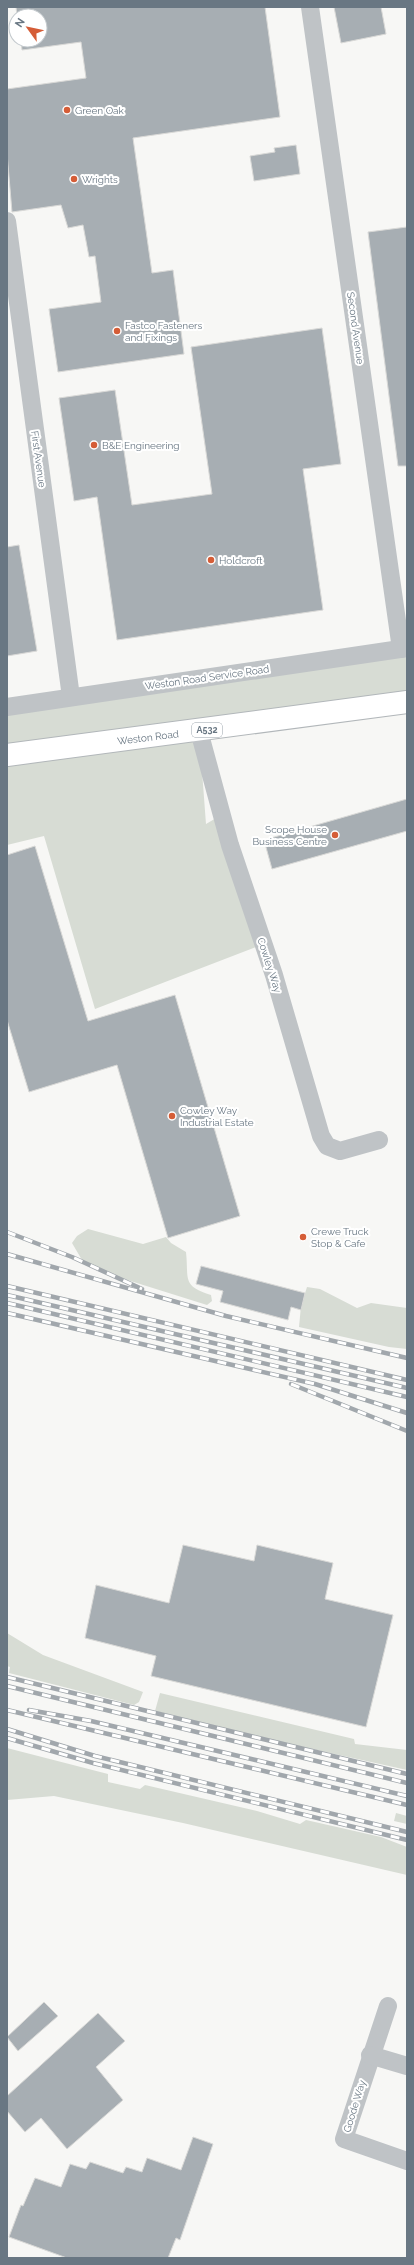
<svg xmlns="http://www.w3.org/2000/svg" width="414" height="2265" font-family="Raleway,sans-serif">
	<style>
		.green { fill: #d7dcd4 }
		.building { fill: #a7aeb3; stroke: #d9d9d7 }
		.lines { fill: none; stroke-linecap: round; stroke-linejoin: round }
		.primary-casing { stroke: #b2b7ba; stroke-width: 24 }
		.minor { stroke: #bfc3c6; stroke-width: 18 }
		.primary { stroke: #fff; stroke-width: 22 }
		.rail-casing { stroke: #a1a7ac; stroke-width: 4.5 }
		.rail { stroke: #fff; stroke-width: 3; stroke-dasharray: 9; stroke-linecap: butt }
		.poi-dot { fill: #d55d37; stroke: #fff; stroke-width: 1.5 }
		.labels { text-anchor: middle; stroke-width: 4; stroke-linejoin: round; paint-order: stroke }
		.shield { fill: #fff; stroke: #96a0a8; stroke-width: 1 }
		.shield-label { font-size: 9px; font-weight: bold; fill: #697783 }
		.poi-label { font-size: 10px; fill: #697783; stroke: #fff; text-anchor: start }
		.street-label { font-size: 10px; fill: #697783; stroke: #fff }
	</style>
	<rect width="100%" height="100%" fill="#f7f7f5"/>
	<g class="green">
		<polygon points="407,648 407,702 199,731 206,824 223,814 264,944 95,1009 44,836 7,845 7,707"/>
		<path d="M88,1229L143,1244L166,1237L171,1243L186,1252C189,1278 181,1286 211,1295L212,1301L207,1305L105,1273L82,1260L72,1243L77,1236Z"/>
		<polygon points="307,1287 320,1289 357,1308 371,1303 407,1308 407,1349 389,1347 299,1327 301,1306"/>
		<polygon points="7,1633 43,1655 143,1692 139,1702 134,1705 9,1673 10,1667 7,1666"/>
		<polygon points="160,1693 354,1739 355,1744 407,1750 407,1770 267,1739 155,1711"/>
		<polygon points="7,1748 108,1774 108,1782 140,1789 145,1785 257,1811 300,1824 306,1820 381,1837 407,1847 407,1875 183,1823 54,1796 7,1800"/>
		<polygon points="396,1813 407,1816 407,1824 394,1821"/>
	</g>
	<g class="building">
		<polygon points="16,7 265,7 280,117 133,138 152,273 173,270 184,354 58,372 49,309 101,302 95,256 89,257 83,225 68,228 61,205 12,212 7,153 7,89 86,78 81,42 22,50 21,40 40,40 40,16 17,16"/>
		<polygon points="334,7 381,7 386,34 341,43"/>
		<polygon points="296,145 300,174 254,181 250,156 275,152 274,148"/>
		<polygon points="407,227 407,466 398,466 368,232"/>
		<polygon points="322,328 341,464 303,469 323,610 117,640 97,497 74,501 59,398 115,390 132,505 212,494 191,347"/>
		<polygon points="19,545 37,651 7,656 7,547"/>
		<polygon points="407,799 407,831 272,869 264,840"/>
		<polygon points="35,846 88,1021 175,995 240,1216 168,1238 117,1065 29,1092 7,1020 7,855"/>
		<polygon points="201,1266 305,1293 301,1310 291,1307 288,1320 220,1302 223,1291 196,1284"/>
		<polygon points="183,1545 254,1561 257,1545 333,1563 325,1599 393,1615 366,1727 151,1676 156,1656 85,1638 96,1585 169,1603"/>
		<polygon points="44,2002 58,2016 18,2051 7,2037"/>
		<polygon points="98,2013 125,2041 96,2067 123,2100 67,2149 41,2118 25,2132 7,2111 7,2096"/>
		<polygon points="193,2137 213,2144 180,2240 176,2238 168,2258 67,2258 9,2237 21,2205 23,2206 35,2178 61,2187 70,2164 86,2169 90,2162 123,2173 126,2167 142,2172 147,2158 181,2170"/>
	</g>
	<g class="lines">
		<defs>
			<polyline id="primary" points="7,755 407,702"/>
		</defs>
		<use href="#primary" class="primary-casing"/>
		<g class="minor">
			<polyline points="310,7 401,649"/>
			<polyline points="7,221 71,697"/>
			<polyline points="7,707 407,648"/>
			<polyline points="199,731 230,845 274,975 321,1136 327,1146 340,1151 379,1140"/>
			<polyline points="388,2006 344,2139 407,2161"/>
			<polyline points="370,2055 407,2066"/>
		</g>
		<use href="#primary" class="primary"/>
		<defs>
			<g id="rail">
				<polyline points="7,1232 72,1257 142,1289"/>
				<polyline points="7,1254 226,1316 407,1358"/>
				<polyline points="7,1286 407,1380"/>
				<polyline points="7,1295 407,1388"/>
				<polyline points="7,1303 407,1397"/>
				<polyline points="7,1313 315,1384 407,1413"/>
				<polyline points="291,1384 407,1431"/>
				<polyline points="7,1677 407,1774"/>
				<polyline points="7,1686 407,1783"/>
				<polyline points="7,1710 407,1805"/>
				<polyline points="29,1710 91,1721 407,1796"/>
				<polyline points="7,1729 95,1756 407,1832"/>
				<polyline points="7,1738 93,1763 407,1840"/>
			</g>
		</defs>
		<use href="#rail" class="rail-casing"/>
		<use href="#rail" class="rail"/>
	</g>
	<g class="poi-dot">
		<circle cx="67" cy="110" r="4"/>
		<circle cx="74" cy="179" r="4"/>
		<circle cx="117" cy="331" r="4"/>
		<circle cx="94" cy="445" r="4"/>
		<circle cx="211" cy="560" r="4"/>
		<circle cx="335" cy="835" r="4"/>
		<circle cx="172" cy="1116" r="4"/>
		<circle cx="303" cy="1237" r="4"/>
	</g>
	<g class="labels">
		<rect class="shield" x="192" y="723" width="30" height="14" rx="3"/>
		<g class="shield-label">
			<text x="207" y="733">A532</text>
		</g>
		<g class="poi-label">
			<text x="75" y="114">Green Oak</text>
			<text x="82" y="183">Wrights</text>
			<text x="125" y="329">Fastco Fasteners<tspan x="125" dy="12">and Fixings</tspan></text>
			<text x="102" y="449">B&amp;E Engineering</text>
			<text x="219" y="564">Holdcroft</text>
			<text x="327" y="833" text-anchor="end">Scope House<tspan x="327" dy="12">Business Centre</tspan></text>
			<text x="180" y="1114">Cowley Way<tspan x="180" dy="12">Industrial Estate</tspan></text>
			<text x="311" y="1235">Crewe Truck<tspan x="311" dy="12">Stop &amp; Cafe</tspan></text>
		</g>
		<g class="street-label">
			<text transform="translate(356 328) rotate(82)" y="4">Second Avenue</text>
			<text transform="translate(39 459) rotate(82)" y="4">First Avenue</text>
			<text transform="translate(207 677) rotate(-8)" y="4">Weston Road Service Road</text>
			<text transform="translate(148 737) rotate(-7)" y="4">Weston Road</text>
			<text transform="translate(270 965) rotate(72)" y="4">Cowley Way</text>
			<text transform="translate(354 2106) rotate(-73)" y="4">Goode Way</text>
		</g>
	</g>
	<rect width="414" height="2265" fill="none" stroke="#697783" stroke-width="16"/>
	<g transform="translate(28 28) rotate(303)"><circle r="19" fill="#ffffff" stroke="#c3c9cd"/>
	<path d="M0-3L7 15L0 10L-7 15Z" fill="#d55d37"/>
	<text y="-6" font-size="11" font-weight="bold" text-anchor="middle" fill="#697783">N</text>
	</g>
</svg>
